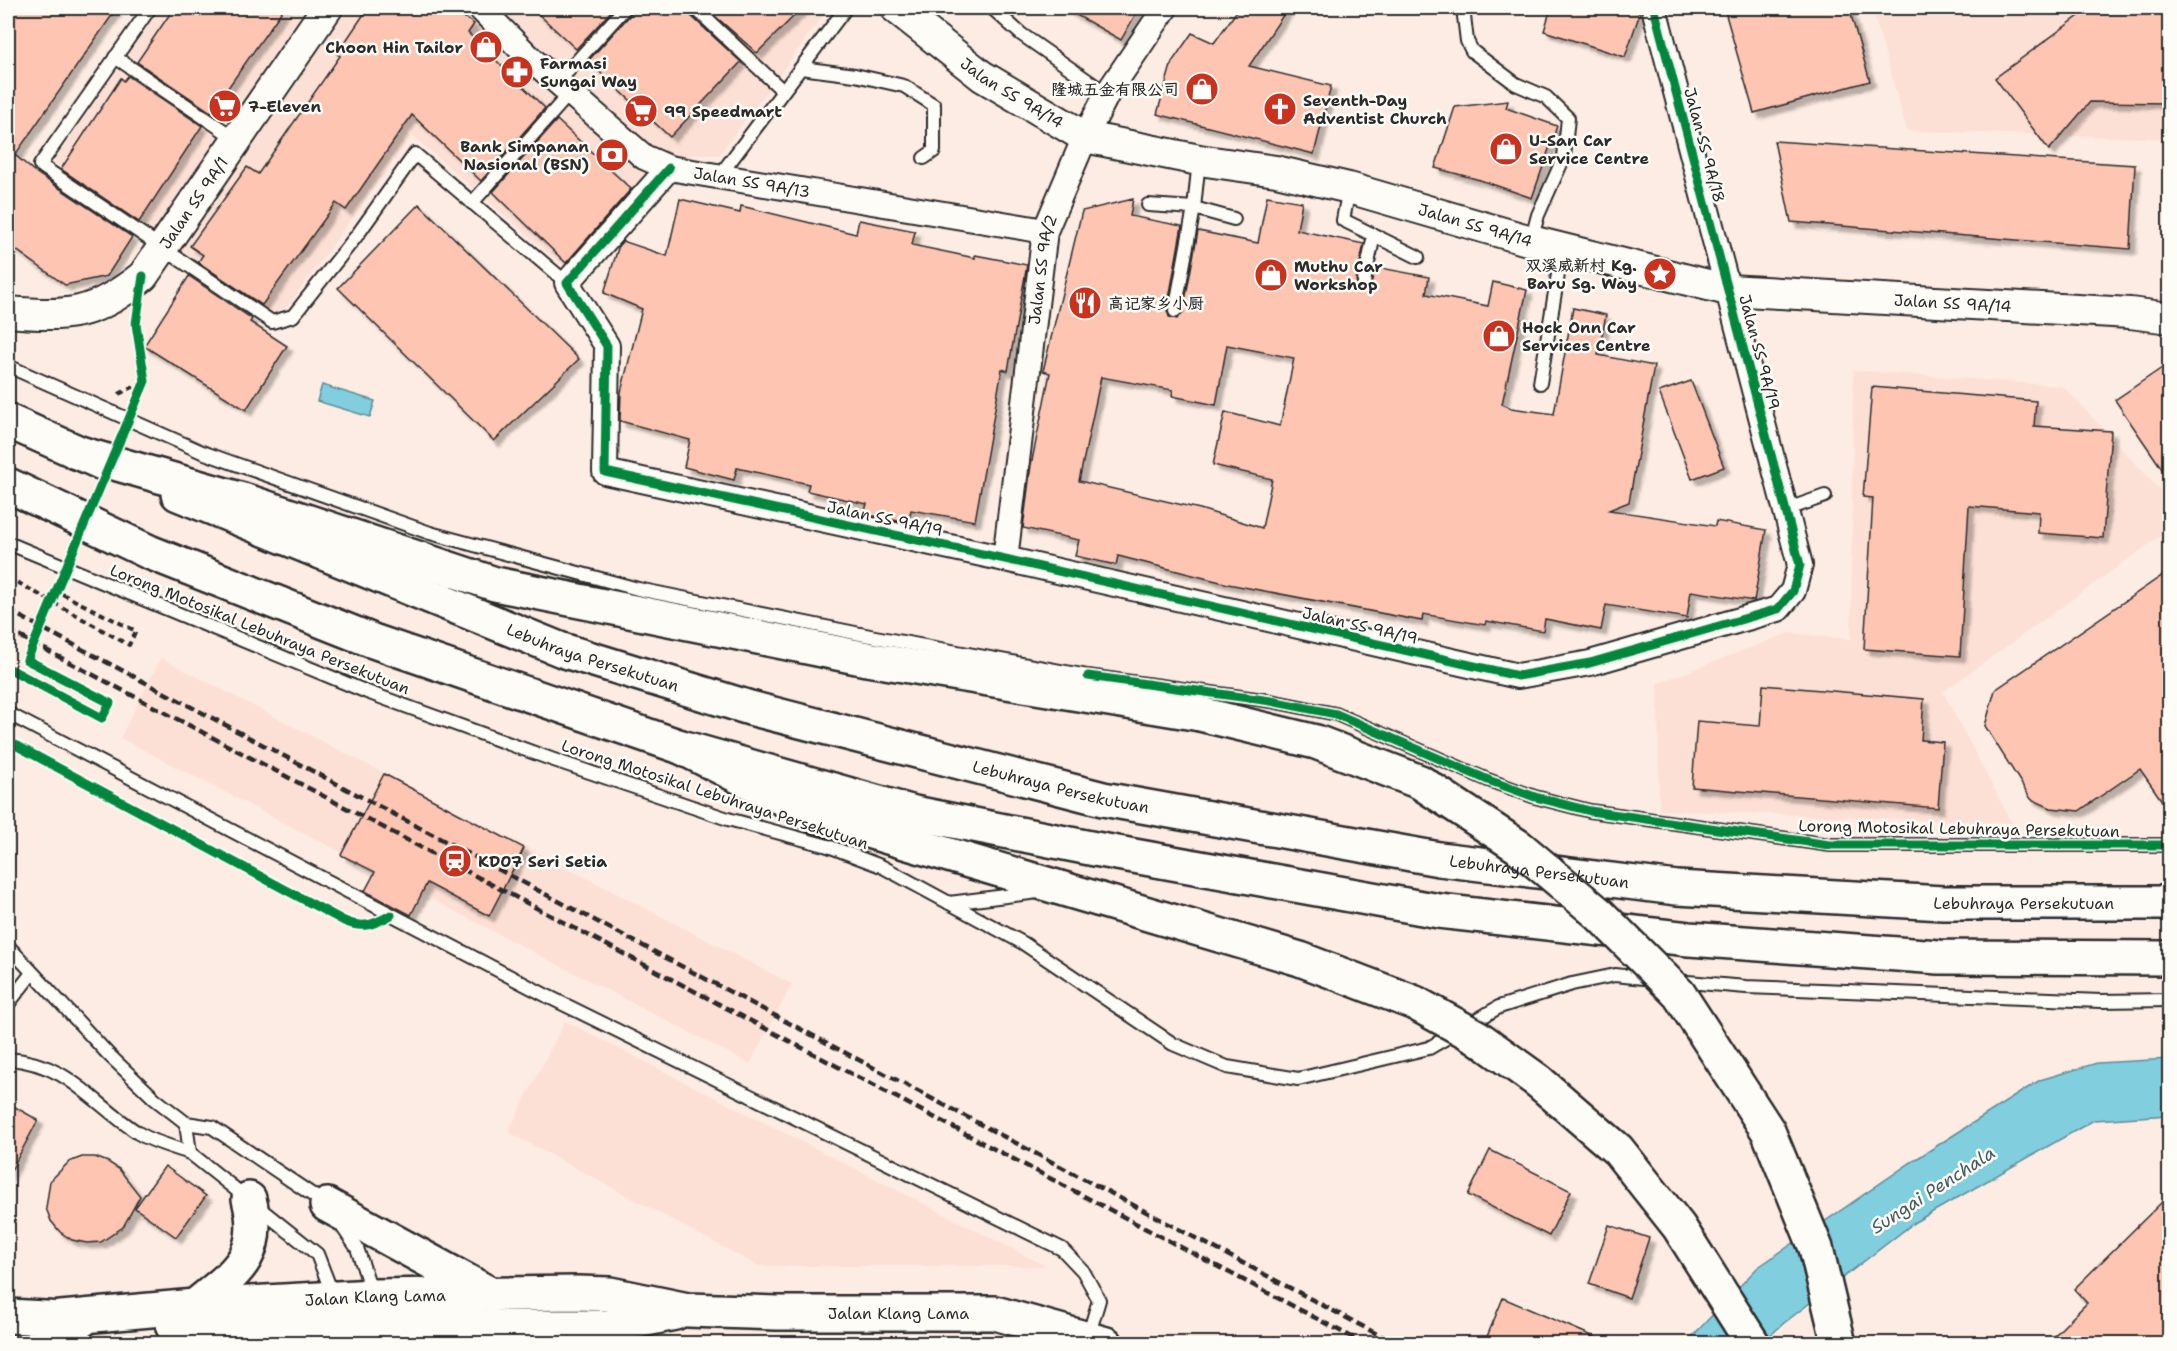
<svg xmlns="http://www.w3.org/2000/svg" width="2177" height="1351" font-family="'Shantell Sans','LXGW WenKai TC',sans-serif">
	<style>
		.built { fill: #fde0d5 }
		.water { fill: #81cedf; stroke: #5f8d97; stroke-width: 1.5 }
		.building { fill: #fec5b3; stroke: #2b2b2b; stroke-width: 1.5; fill-rule: evenodd; filter: url(#shadow) }
		.lines { fill: none; stroke-linecap: round; stroke-linejoin: round }
		.service-casing { stroke: #2b2b2b; stroke-width: 16 }
		.minor-casing { stroke: #2b2b2b; stroke-width: 28 }
		.tertiary-casing { stroke: #2b2b2b; stroke-width: 34 }
		.primary-casing { stroke: #2b2b2b; stroke-width: 38 }
		.trunk-casing { stroke: #2b2b2b; stroke-width: 38 }
		.motorway-casing { stroke: #2b2b2b; stroke-width: 38 }
		.path { stroke: #2b2b2b; stroke-width: 4; stroke-dasharray: 6 4.5; stroke-linecap: butt }
		.service { stroke: #fdfcf7; stroke-width: 12 }
		.minor { stroke: #fdfcf7; stroke-width: 24 }
		.tertiary { stroke: #fdfcf7; stroke-width: 30 }
		.primary { stroke: #fdfcf7; stroke-width: 33 }
		.trunk { stroke: #fdfcf7; stroke-width: 33 }
		.motorway { stroke: #fdfcf7; stroke-width: 33 }
		.rail { stroke: #2b2b2b; stroke-width: 4.5; stroke-dasharray: 9 4.5; stroke-linecap: butt }
		.motorway-bridge-casing { stroke: #2b2b2b; stroke-width: 38; stroke-linecap: butt }
		.motorway-bridge { stroke: #fdfcf7; stroke-width: 33 }
		.cycleway-casing { stroke: #fdfcf7; stroke-width: 13 }
		.cycleway { stroke: #00873e; stroke-width: 9 }
		.labels { text-anchor: middle; stroke-width: 5; stroke-linejoin: round; paint-order: stroke }
		.poi-label { font-size: 16px; font-weight: bold; fill: #2b2b2b; stroke: #fdfcf7; text-anchor: start }
		.street-label { font-size: 16px; fill: #2b2b2b; stroke: #fdfcf7 }
		.water-label { font-size: 18px; font-style: italic; fill: #455c61; stroke: #fdfcf7 }
	</style>
	<defs>
		<filter id="shadow"><feDropShadow dx="5.5" dy="5.5" stdDeviation="1.5" flood-color="#0004"/></filter>
	</defs>
	<rect width="100%" height="100%" fill="#fdece3"/>
	<filter id="ink" filterUnits="userSpaceOnUse"><feTurbulence type="fractalNoise" baseFrequency=".0167" numOctaves="2"/><feDisplacementMap in="SourceGraphic" scale="12" xChannelSelector="R" yChannelSelector="G"/><feConvolveMatrix kernelMatrix="1 2 1 2 8 2 1 2 1" color-interpolation-filters="sRGB"/></filter>
	<g filter="url(#ink)">
		<g class="built">
			<polygon points="160,8 829,8 719,155 691,155 584,284 412,136 288,306 273,314 53,161"/>
			<polygon points="1872,8 2169,8 2169,139 1907,131"/>
			<polygon points="1853,370 2063,386 2169,499 2169,530 1943,692 2012,823 1659,810 1658,683 1789,633 1851,639"/>
			<polygon points="161,658 792,984 750,1064 120,738"/>
			<polygon points="565,1021 1046,1266 758,1266 508,1132"/>
		</g>
		<g class="water">
			<polygon points="322,385 375,401 370,417 317,401"/>
			<polygon points="2169,1059 2169,1115 2094,1120 1915,1222 1784,1323 1762,1343 1685,1344 1757,1268 1910,1163 2040,1080 2097,1063"/>
		</g>
		<g class="building">
			<polygon points="8,8 117,8 15,155 35,172 132,237 107,276 65,285 8,244"/>
			<polygon points="174,8 284,8 211,112 137,62"/>
			<polygon points="368,8 450,8 474,24 468,33 545,108 481,181 412,115 346,210 336,203 262,305 198,262 203,255 190,246 247,167 258,174 340,56 337,54"/>
			<polygon points="532,8 614,8 576,49"/>
			<polygon points="633,8 687,8 689,14 741,62 670,137 588,61 631,14"/>
			<polygon points="706,8 802,8 757,53"/>
			<polygon points="1064,8 1139,8 1121,40"/>
			<polygon points="1239,8 1288,8 1249,66 1331,86 1314,154 1157,114 1172,62 1192,33 1214,43"/>
			<polygon points="1551,8 1623,8 1640,13 1625,57 1544,31"/>
			<polygon points="1724,8 1849,8 1870,81 1754,113"/>
			<polygon points="2090,8 2169,8 2169,103 2090,102 2049,150 1995,78"/>
			<polygon points="128,76 202,126 139,222 61,169 121,78 124,81"/>
			<polygon points="1508,101 1506,108 1557,126 1532,198 1480,180 1435,168 1455,107"/>
			<polygon points="557,120 631,189 566,263 493,192"/>
			<polygon points="1774,141 2135,165 2130,249 1791,222"/>
			<path d="M1267,196L1302,202L1297,230L1364,244L1356,281L1362,290L1370,287L1376,267L1429,277L1426,294L1488,306L1493,282L1527,290L1502,404L1511,408L1554,414L1573,308L1606,315L1598,355L1654,366L1629,502L1609,510L1715,526L1716,521L1766,530L1754,601L1691,591L1687,618L1606,605L1601,630L1545,619L1543,631L1486,621L1485,625L1423,614L1422,621L1228,584L1118,556L1116,565L1075,556L1079,540L1023,528L1031,465L1050,373L1043,371L1082,211L1133,199L1130,216L1182,226L1167,310L1169,317L1177,319L1183,312L1198,231L1258,243ZM1227,345L1294,358L1280,426L1225,412L1213,465L1272,479L1262,528L1200,509L1079,481L1101,377L1173,390L1172,396L1216,405Z"/>
			<polygon points="680,199 740,213 741,206 856,234 859,220 915,231 912,245 975,258 975,255 1027,265 1008,371 1002,369 975,521 911,510 908,523 864,514 867,504 807,491 809,484 737,468 734,480 684,467 690,440 620,421 621,392 642,309 604,293 619,245 623,241 667,256"/>
			<polygon points="419,204 579,359 494,441 338,288"/>
			<polygon points="189,276 252,319 250,322 287,346 246,410 144,346"/>
			<polygon points="2162,368 2169,379 2169,479 2115,400"/>
			<polygon points="1691,381 1724,467 1692,479 1659,392"/>
			<polygon points="1872,387 2036,401 2034,426 2111,431 2103,538 2038,533 2039,512 1969,506 1960,656 1864,649 1873,498 1863,497"/>
			<polygon points="2169,571 2169,811 2140,769 2079,811 2051,808 2031,799 1985,726 1995,690"/>
			<polygon points="1763,685 1924,699 1921,740 1943,742 1938,808 1692,787 1697,721 1760,726"/>
			<polygon points="384,774 524,848 489,916 427,883 411,915 365,891 375,872 341,855"/>
			<polygon points="8,1103 38,1120 8,1176"/>
			<polygon points="1490,1150 1571,1191 1549,1236 1468,1195"/>
			<polygon points="82,1157 95,1157 108,1162 119,1169 140,1196 123,1227 101,1242 87,1243 72,1240 60,1232 51,1221 46,1208 50,1181 69,1162"/>
			<polygon points="165,1166 206,1196 176,1237 135,1208"/>
			<polygon points="2169,1195 2169,1344 2046,1344 2087,1303 2074,1289"/>
			<polygon points="1609,1225 1649,1238 1629,1298 1589,1284"/>
			<polygon points="1503,1298 1611,1344 1497,1344 1486,1339"/>
		</g>
		<g class="lines">
			<defs>
				<g id="service">
					<polyline points="150,8 40,165 272,322 293,316 358,234 415,154 567,283"/>
					<polyline points="695,8 783,91"/>
					<polyline points="992,8 1021,34 1107,94"/>
					<polyline points="1463,8 1467,41 1472,51 1516,84 1546,97 1568,118 1564,157 1538,215 1531,241"/>
					<polyline points="115,57 236,139"/>
					<polyline points="801,68 855,75 904,86 934,105 934,151 924,158"/>
					<polyline points="558,82 625,8"/>
					<polyline points="720,175 846,8"/>
					<polyline points="1349,189 1343,220 1418,257"/>
					<polyline points="472,203 570,93"/>
					<polyline points="1148,205 1194,208 1234,219"/>
					<polyline points="1364,282 1374,235"/>
					<polyline points="1175,311 1194,208 1199,160"/>
					<polyline points="8,366 202,452 430,533 638,589 875,637 1088,676 1271,701 1336,714 1488,780 1535,797 1590,811 1830,845 2170,845"/>
					<polyline points="1540,383 1562,250"/>
					<polyline points="1785,510 1825,496"/>
					<polyline points="8,543 367,692 551,759 728,819 828,846 881,866 1023,943 1173,1044 1227,1067 1298,1079 1429,1048 1499,1007 1572,984 1615,975 1653,979"/>
					<polyline points="11,715 547,996 1062,1249 1083,1271 1099,1300 1088,1337"/>
					<polyline points="949,903 1038,892"/>
					<polyline points="8,946 108,1054 155,1099 186,1123 212,1127 326,1204"/>
					<polyline points="1676,981 1746,987 2101,1001 2170,1000"/>
					<polyline points="8,1004 32,973"/>
					<path d="M8,1059C68,1063 91,1102 138,1133C153,1142 173,1147 190,1153"/>
					<polyline points="186,1123 190,1153 317,1254 334,1298"/>
					<polyline points="339,1222 357,1248 373,1296"/>
				</g>
				<g id="minor">
					<path id="s1" d="M480,8L530,58L644,157L669,168L1045,231"/>
					<polyline points="669,168 567,283 607,346 605,472 1005,559 1518,676 1590,663 1778,609 1793,591 1800,565 1654,8"/>
					<path id="s2" d="M1005,559L1045,231L1085,137L1107,94L1165,8"/>
				</g>
				<g id="tertiary">
					<path id="s3" d="M896,8L982,76L1085,137L1199,160L1276,171L1349,188L1531,241L1728,290L2130,313L2170,318"/>
					<path id="s4" d="M8,312C70,317 93,316 143,276L327,8"/>
				</g>
				<g id="primary">
					<polyline points="327,1205 492,1295"/>
					<path d="M195,1306C235,1273 264,1257 249,1199"/>
					<polyline points="8,1316 82,1320"/>
					<path id="s5" d="M61,1318L195,1306L373,1296L577,1293L610,1294L688,1310L777,1313H995L1106,1344"/>
					<polyline points="173,1327 608,1327 675,1313"/>
				</g>
				<g id="trunk">
					<polyline points="8,421 102,463"/>
					<polyline points="8,485 149,552 373,641 681,747 914,813 1095,849 1439,911 1689,939 1939,957 2170,958"/>
					<path id="s6" d="M178,494L562,650L750,708L1103,799L1439,859L1677,888L1943,903H2170"/>
				</g>
				<g id="motorway">
					<polyline points="76,452 243,500 495,584 867,659 1200,714"/>
					<polyline points="681,747 817,816 1300,959 1415,1003"/>
					<polyline points="1538,1081 1618,1150 1679,1227 1753,1344"/>
				</g>
			</defs>
			<use href="#service" class="service-casing"/>
			<use href="#minor" class="minor-casing"/>
			<use href="#tertiary" class="tertiary-casing"/>
			<use href="#primary" class="primary-casing"/>
			<use href="#trunk" class="trunk-casing"/>
			<use href="#motorway" class="motorway-casing"/>
			<g class="path">
				<polyline points="119,394 145,381"/>
				<polyline points="8,577 129,645 136,631 56,591"/>
			</g>
			<use href="#service" class="service"/>
			<use href="#minor" class="minor"/>
			<use href="#tertiary" class="tertiary"/>
			<use href="#primary" class="primary"/>
			<use href="#trunk" class="trunk"/>
			<use href="#motorway" class="motorway"/>
			<g class="rail">
				<polyline points="8,610 1396,1344"/>
				<polyline points="8,630 1365,1344"/>
			</g>
			<defs>
				<g id="motorway-bridge">
					<polyline points="1200,714 1316,742 1420,782 1519,847 1599,914 1679,994 1768,1131 1816,1248 1839,1344"/>
					<polyline points="1415,1003 1477,1037 1538,1081"/>
				</g>
			</defs>
			<use href="#motorway-bridge" class="motorway-bridge-casing"/>
			<use href="#motorway-bridge" class="motorway-bridge"/>
			<defs>
				<g id="cycleway">
					<polyline points="669,168 567,283 607,346 605,472 1005,559 1518,676 1590,663 1778,609 1793,591 1800,565 1654,8"/>
					<polyline points="8,668 102,718 110,703 27,660 145,381 136,324 143,276"/>
					<polyline points="1088,676 1271,701 1336,714 1488,780 1535,797 1590,811 1830,845 2170,845"/>
					<path d="M8,741L344,921C363,929 373,925 391,915"/>
				</g>
			</defs>
			<use href="#cycleway" class="cycleway-casing"/>
			<use href="#cycleway" class="cycleway"/>
		</g>
	</g>
	<defs>
		<symbol id="shop-disc" viewBox="-11 -11 22 22"><circle r="9.5" fill="#c8321e" stroke="#fdfcf7"/><path d="M-5-2.5h2.3a2.7 3.5 0 0 1 5.4 0H5L5.5 6h-11ZM-1.5-2.5h3a1.5 2.3 0 0 0-3 0Z" fill="#fff"/></symbol>
		<symbol id="pharmacy-disc" viewBox="-11 -11 22 22"><circle r="9.5" fill="#c8321e" stroke="#fdfcf7"/><path d="M-2-6h4v4h4v4h-4v4h-4v-4h-4v-4h4Z" fill="#fff"/></symbol>
		<symbol id="supermarket-disc" viewBox="-11 -11 22 22"><circle r="9.5" fill="#c8321e" stroke="#fdfcf7"/><path d="M-6-5.5h2.5l.6 2H6L4.5 2H-2.5L-4.4-4H-6ZM-1.5 3.2a1.3 1.3 0 1 0 .1 0ZM3 3.2a1.3 1.3 0 1 0 .1 0Z" fill="#fff"/></symbol>
		<symbol id="church-disc" viewBox="-11 -11 22 22"><circle r="9.5" fill="#c8321e" stroke="#fdfcf7"/><path d="M-1.2-6h2.4v3.5h3.3v2.4h-3.3V6h-2.4V-.1h-3.3v-2.4h3.3Z" fill="#fff"/></symbol>
		<symbol id="bank-disc" viewBox="-11 -11 22 22"><circle r="9.5" fill="#c8321e" stroke="#fdfcf7"/><path d="M-6-4H6V4H-6ZM0-2.3a2.3 2.3 0 1 0 0 4.6a2.3 2.3 0 1 0 0-4.6Z" fill="#fff"/></symbol>
		<symbol id="sight-disc" viewBox="-11 -11 22 22"><circle r="9.5" fill="#c8321e" stroke="#fdfcf7"/><path d="M0-6L1.8-2.2L6-1.7L2.9 1.2L3.7 5.4L0 3.3L-3.7 5.4L-2.9 1.2L-6-1.7L-1.8-2.2Z" fill="#fff"/></symbol>
		<symbol id="restaurant-disc" viewBox="-11 -11 22 22"><circle r="9.5" fill="#c8321e" stroke="#fdfcf7"/><path d="M-5-6h1v4h1v-4h1v4h1v-4h1v5L-1.5 .5V6h-2V.5L-5-1ZM5-6V6H3V1.5H1.5Q1.5-4 5-6Z" fill="#fff"/></symbol>
		<symbol id="station-disc" viewBox="-11 -11 22 22"><circle r="9.5" fill="#c8321e" stroke="#fdfcf7"/><path d="M-3-6H3Q5-6 5-4V2Q5 4 3 4L4.5 6H3L1.5 4h-3L-3 6H-4.5L-3 4Q-5 4-5 2V-4Q-5-6-3-6ZM-3.5-4v3h7v-3ZM-3.5 1v1.5H-2V1ZM2 1v1.5H3.5V1Z" fill="#fff"/></symbol>
	</defs>
	<g fill-rule="evenodd">
		<use href="#shop-disc" x="467" y="28" width="38" height="38"/>
		<use href="#pharmacy-disc" x="498" y="53" width="38" height="38"/>
		<use href="#shop-disc" x="1183" y="70" width="38" height="38"/>
		<use href="#supermarket-disc" x="206" y="87" width="38" height="38"/>
		<use href="#church-disc" x="1261" y="90" width="38" height="38"/>
		<use href="#supermarket-disc" x="622" y="92" width="38" height="38"/>
		<use href="#shop-disc" x="1487" y="130" width="38" height="38"/>
		<use href="#bank-disc" x="593" y="136" width="38" height="38"/>
		<use href="#sight-disc" x="1641" y="255" width="38" height="38"/>
		<use href="#shop-disc" x="1252" y="256" width="38" height="38"/>
		<use href="#restaurant-disc" x="1066" y="284" width="38" height="38"/>
		<use href="#shop-disc" x="1480" y="317" width="38" height="38"/>
		<use href="#station-disc" x="436" y="842" width="38" height="38"/>
	</g>
	<g class="labels">
		<g class="poi-label">
			<text x="463" y="53" text-anchor="end">Choon Hin Tailor</text>
			<text x="540" y="69">Farmasi<tspan x="540" dy="18">Sungai Way</tspan></text>
			<text x="1179" y="95" text-anchor="end">隆城五金有限公司</text>
			<text x="1303" y="106">Seventh-Day<tspan x="1303" dy="18">Adventist Church</tspan></text>
			<text x="248" y="112">7-Eleven</text>
			<text x="664" y="117">99 Speedmart</text>
			<text x="1529" y="146">U-San Car<tspan x="1529" dy="18">Service Centre</tspan></text>
			<text x="589" y="152" text-anchor="end">Bank Simpanan<tspan x="589" dy="18">Nasional (BSN)</tspan></text>
			<text x="1637" y="271" text-anchor="end">双溪威新村 Kg.<tspan x="1637" dy="18">Baru Sg. Way</tspan></text>
			<text x="1294" y="272">Muthu Car<tspan x="1294" dy="18">Workshop</tspan></text>
			<text x="1108" y="309">高记家乡小厨</text>
			<text x="1522" y="333">Hock Onn Car<tspan x="1522" dy="18">Services Centre</tspan></text>
			<text x="478" y="867">KD07 Seri Setia</text>
		</g>
		<g class="street-label">
			<text dy="6" stroke="none"><textPath href="#s3" startOffset="144">Jalan SS 9A/14</textPath></text>
			<text transform="translate(1705 145) rotate(75)" y="6">Jalan SS 9A/18</text>
			<text dy="6" stroke="none"><textPath href="#s1" startOffset="333">Jalan SS 9A/13</textPath></text>
			<text dy="6" stroke="none"><textPath href="#s4" startOffset="234">Jalan SS 9A/1</textPath></text>
			<text dy="6" stroke="none"><textPath href="#s3" startOffset="630">Jalan SS 9A/14</textPath></text>
			<text dy="6" stroke="none"><textPath href="#s2" startOffset="292">Jalan SS 9A/2</textPath></text>
			<text dy="6" stroke="none"><textPath href="#s3" startOffset="1116">Jalan SS 9A/14</textPath></text>
			<text transform="translate(1760 352) rotate(75)" y="6">Jalan SS 9A/19</text>
			<text transform="translate(885 518) rotate(12)" y="6">Jalan SS 9A/19</text>
			<text transform="translate(1360 625) rotate(13)" y="6">Jalan SS 9A/19</text>
			<text transform="translate(260 629) rotate(22)" y="6">Lorong Motosikal Lebuhraya Persekutuan</text>
			<text dy="6" stroke="none"><textPath href="#s6" startOffset="446">Lebuhraya Persekutuan</textPath></text>
			<text dy="6" stroke="none"><textPath href="#s6" startOffset="932">Lebuhraya Persekutuan</textPath></text>
			<text transform="translate(715 794) rotate(18)" y="6">Lorong Motosikal Lebuhraya Persekutuan</text>
			<text transform="translate(1959 828) rotate(1)" y="6">Lorong Motosikal Lebuhraya Persekutuan</text>
			<text dy="6" stroke="none"><textPath href="#s6" startOffset="1418">Lebuhraya Persekutuan</textPath></text>
			<text dy="6" stroke="none"><textPath href="#s6" startOffset="1904">Lebuhraya Persekutuan</textPath></text>
			<text dy="6" stroke="none"><textPath href="#s5" startOffset="315">Jalan Klang Lama</textPath></text>
			<text dy="6" stroke="none"><textPath href="#s5" startOffset="840">Jalan Klang Lama</textPath></text>
		</g>
		<g class="water-label">
			<text transform="translate(1933 1190) rotate(-33)" y="6">Sungai Penchala</text>
		</g>
	</g>
	<rect width="2177" height="1351" fill="none" stroke="#fdfcf7" stroke-width="30"/>
	<rect x="15" y="15" width="2147" height="1321" fill="none" stroke="#2b2b2b" stroke-width="2" filter="url(#ink)"/>
</svg>
